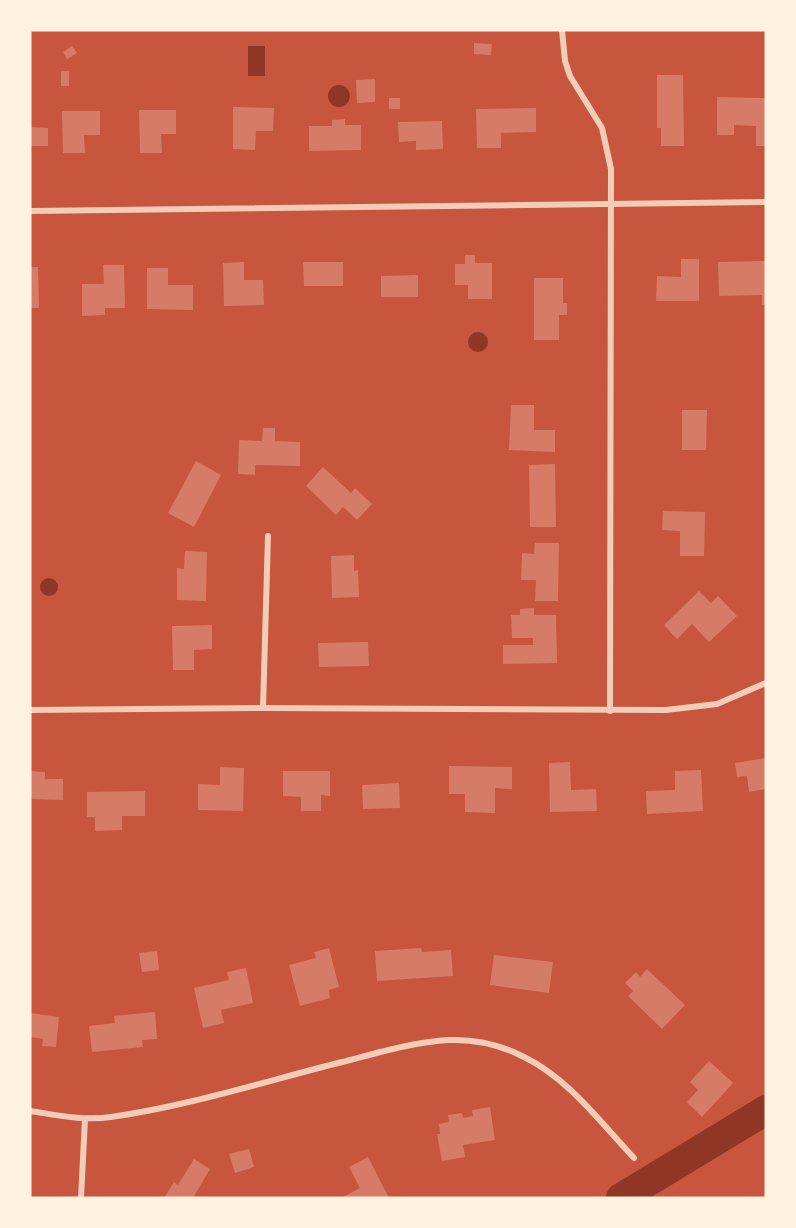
<svg xmlns="http://www.w3.org/2000/svg" width="796" height="1228" font-family="'Golos Text',sans-serif">
	<style>
		.water { fill: #8f3625 }
		.lines { fill: none; stroke-linecap: round; stroke-linejoin: round }
		.river { stroke: #8f3625; stroke-width: 30 }
		.building { fill: #d67c66 }
		.minor { stroke: #f1ccb7; stroke-width: 6 }
	</style>
	<rect width="100%" height="100%" fill="#c8553d"/>
	<g class="water">
		<rect x="248" y="46" width="17" height="30"/>
		<circle cx="339" cy="96" r="11"/>
		<circle cx="478" cy="342" r="10"/>
		<circle cx="49" cy="587" r="9"/>
	</g>
	<g class="lines">
		<polyline class="river" points="621,1198 766,1110"/>
	</g>
	<g class="building">
		<polygon points="474,43 492,44 491,55 474,54"/>
		<polygon points="72,46 77,53 67,59 63,52"/>
		<rect x="61" y="71" width="8" height="15"/>
		<polygon points="657,75 683,75 684,146 661,146 661,128 657,128"/>
		<polygon points="375,79 375,102 357,103 356,80"/>
		<polygon points="717,97 766,98 766,146 756,146 756,126 734,125 734,135 717,135"/>
		<rect x="389" y="98" width="11" height="11"/>
		<polygon points="233,107 274,108 273,131 256,131 255,150 233,149"/>
		<polygon points="536,108 536,132 501,133 501,148 477,148 476,109"/>
		<polygon points="139,110 176,110 176,134 161,134 162,153 140,153"/>
		<polygon points="62,111 100,111 100,135 84,135 85,153 63,153"/>
		<polygon points="345,119 345,125 361,125 361,150 309,151 309,126 332,126 332,120"/>
		<polygon points="442,121 443,149 416,150 416,141 399,142 398,122"/>
		<polygon points="30,127 48,128 48,146 30,146"/>
		<polygon points="465,255 475,255 475,263 492,263 492,299 468,299 468,285 455,285 455,264 465,264"/>
		<polygon points="681,259 699,259 699,301 656,301 657,276 681,277"/>
		<polygon points="766,261 766,305 762,305 762,295 719,296 718,262"/>
		<polygon points="244,262 244,280 263,280 264,305 224,306 223,263"/>
		<polygon points="303,262 343,262 343,286 304,286"/>
		<polygon points="103,265 124,265 125,308 105,308 105,315 82,316 82,284 104,284"/>
		<polygon points="30,267 38,267 39,308 30,308"/>
		<polygon points="147,268 168,268 168,285 193,285 193,310 147,309"/>
		<polygon points="418,275 418,297 381,297 381,276"/>
		<polygon points="534,278 563,278 563,303 567,303 567,315 559,315 559,340 534,340"/>
		<polygon points="511,405 534,405 534,430 555,430 555,452 509,450"/>
		<polygon points="682,410 707,410 706,450 682,450"/>
		<polygon points="263,428 275,428 275,441 300,442 300,466 255,465 255,475 238,474 239,440 262,441"/>
		<polygon points="196,461 221,475 194,527 168,513"/>
		<polygon points="555,464 556,527 530,527 529,465"/>
		<polygon points="323,467 351,493 355,488 372,504 357,520 343,507 336,515 306,486"/>
		<polygon points="663,511 705,512 704,556 680,556 680,531 662,530"/>
		<polygon points="535,543 559,543 558,601 535,601 536,580 521,580 522,553 534,554"/>
		<polygon points="185,551 207,552 206,601 177,600 177,568 184,569"/>
		<polygon points="354,555 354,571 358,570 359,597 332,598 331,556"/>
		<polygon points="699,591 711,603 718,596 737,616 709,642 692,624 677,639 664,625"/>
		<polygon points="534,608 534,615 556,615 557,663 503,664 503,645 533,645 533,638 512,638 511,615 520,615 520,609"/>
		<polygon points="212,625 212,649 194,650 194,670 173,670 172,626"/>
		<polygon points="368,642 369,666 319,667 318,643"/>
		<polygon points="766,758 766,789 749,792 747,776 737,777 735,763"/>
		<polygon points="570,762 571,790 596,789 597,811 550,812 549,763"/>
		<polygon points="449,766 512,767 512,789 495,788 495,813 465,812 465,794 449,794"/>
		<polygon points="220,767 244,768 243,811 198,810 198,784 220,785"/>
		<polygon points="701,770 703,811 647,814 646,791 675,790 675,771"/>
		<polygon points="30,771 45,772 45,779 63,779 63,800 30,799"/>
		<polygon points="283,771 330,771 330,796 321,795 321,811 301,811 301,797 283,796"/>
		<polygon points="399,783 400,808 363,809 362,785"/>
		<polygon points="145,791 145,816 122,816 122,830 95,831 95,817 87,817 87,792"/>
		<polygon points="329,948 339,987 329,990 330,998 300,1006 289,965 316,958 314,952"/>
		<polygon points="421,948 422,952 451,950 453,976 377,981 375,951"/>
		<polygon points="157,951 159,970 142,972 139,953"/>
		<polygon points="494,955 553,962 549,993 490,985"/>
		<polygon points="246,968 253,1003 221,1010 224,1023 203,1028 194,988 229,980 227,972"/>
		<polygon points="647,969 685,1005 662,1029 628,996 633,991 625,983 636,972 640,977"/>
		<polygon points="155,1012 157,1039 142,1040 143,1047 92,1052 89,1026 115,1023 114,1016"/>
		<polygon points="30,1013 59,1017 56,1047 42,1046 43,1039 30,1037"/>
		<polygon points="709,1061 733,1083 702,1117 687,1102 698,1090 690,1082"/>
		<polygon points="490,1107 495,1140 463,1145 465,1157 442,1161 437,1134 440,1134 439,1124 449,1122 448,1115 462,1113 463,1118 473,1116 472,1110"/>
		<polygon points="249,1149 254,1167 235,1173 229,1154"/>
		<polygon points="368,1157 389,1198 341,1198 360,1188 349,1167"/>
		<polygon points="194,1159 210,1169 193,1198 164,1198 174,1182 178,1185"/>
	</g>
	<g class="lines">
		<g class="minor">
			<polyline points="562,30 565,61 570,76 602,128 611,169 610,711"/>
			<polyline points="30,211 766,202"/>
			<polyline points="263,708 268,536"/>
			<polyline points="30,710 263,708 666,710 717,704 766,683"/>
			<path d="M30,1111C57,1115 84,1121 111,1117C189,1106 266,1081 342,1062C377,1053 413,1042 449,1040C475,1039 501,1045 524,1057C568,1078 601,1123 634,1158"/>
			<polyline points="81,1198 85,1119"/>
		</g>
	</g>
	<rect width="796" height="1228" fill="none" stroke="#fff3e0" stroke-width="63"/>
</svg>
